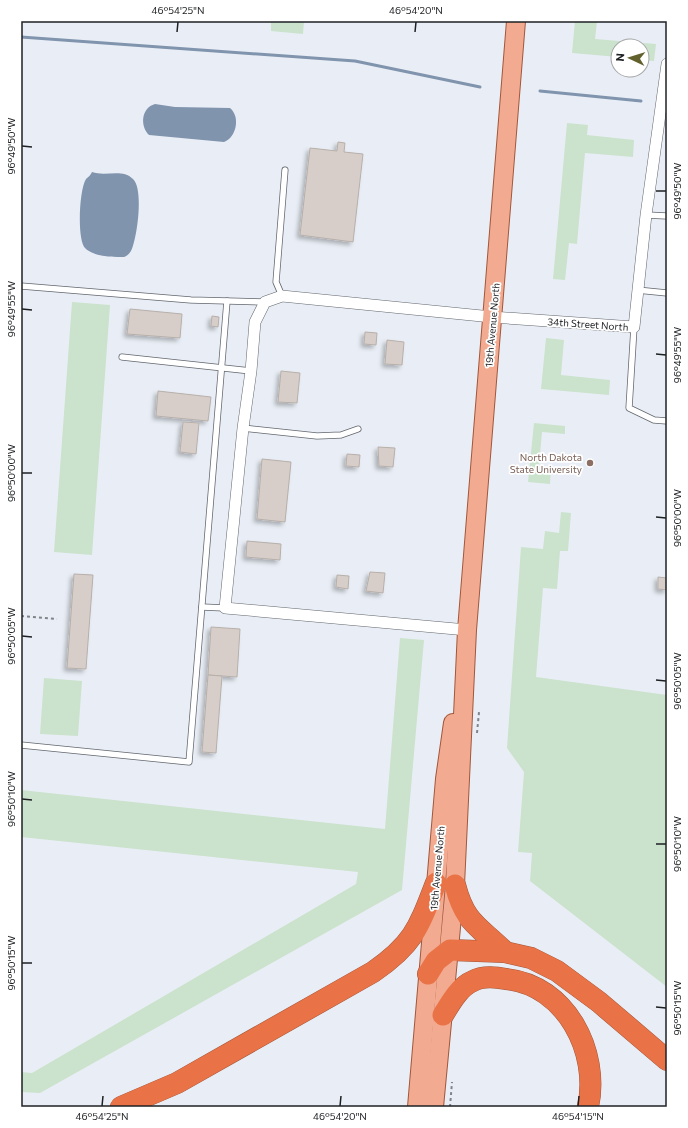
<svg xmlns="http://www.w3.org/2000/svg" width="688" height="1128" font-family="Commissioner,sans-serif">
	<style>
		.green { fill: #cbe2cc }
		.water { fill: #8094ad }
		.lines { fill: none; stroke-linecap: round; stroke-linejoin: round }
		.stream { stroke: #8094ad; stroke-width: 3 }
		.building { fill: #d7cec9; stroke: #b7afaa; filter: url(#shadow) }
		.service-casing { stroke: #62666d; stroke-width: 7 }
		.minor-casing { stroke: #62666d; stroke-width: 12 }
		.primary-casing { stroke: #a2563a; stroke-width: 20 }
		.motorway-casing { stroke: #a2563a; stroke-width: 22 }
		.path { stroke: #808389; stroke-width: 2; stroke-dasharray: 3 3; stroke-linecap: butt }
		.service { stroke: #fff; stroke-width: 5.5 }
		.minor { stroke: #fff; stroke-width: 11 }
		.primary { stroke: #f2ab91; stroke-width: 18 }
		.motorway { stroke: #e97347; stroke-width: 21 }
		.ticks { fill: none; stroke: #1e2023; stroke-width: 1.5 }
		.education-dot { fill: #8d6e63; stroke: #fff; stroke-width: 1.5 }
		.labels { text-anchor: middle; stroke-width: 3.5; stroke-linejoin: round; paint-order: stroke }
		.street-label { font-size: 10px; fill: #1e2023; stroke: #fff }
		.education-label { font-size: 10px; fill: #785e54; stroke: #fff; text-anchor: end }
		.neatline { fill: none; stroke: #1e2023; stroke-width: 1.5 }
		.ticks-label { font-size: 10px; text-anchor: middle; fill: #1e2023 }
	</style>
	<defs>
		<filter id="shadow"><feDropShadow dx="-3" dy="3" stdDeviation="2" flood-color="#0004"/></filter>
	</defs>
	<rect width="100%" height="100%" fill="#e9eef6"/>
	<g class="green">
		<polygon points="271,21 304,21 303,34 271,31"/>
		<polygon points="575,21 597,21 595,39 656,44 654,61 642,60 642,46 618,46 618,57 572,53"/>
		<polygon points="567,123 588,125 587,135 634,140 633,157 585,153 577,244 569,243 565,280 553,279"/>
		<polygon points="72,302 110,305 92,555 54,552"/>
		<polygon points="546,338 564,340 561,375 610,380 609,395 541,389"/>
		<polygon points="534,423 565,426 565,434 542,432 539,466 551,468 550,484 528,482"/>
		<polygon points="561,512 571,513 568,551 560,551 557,589 543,588 536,677 667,695 667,987 530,881 532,853 518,852 524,772 507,748 521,547 543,549 545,531 559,533"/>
		<polygon points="400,638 424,640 402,890 40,1093 21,1092 21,1072 32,1073 356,884 358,872 21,837 21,790 385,829"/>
		<polygon points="44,678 82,681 78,736 40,734"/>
	</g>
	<g class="water">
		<path d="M155,104L175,107L230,108C241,117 236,138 224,142L149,135C140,126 141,108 155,104Z"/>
		<path d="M92,172C106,177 122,168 133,179C144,189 137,239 131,251C129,254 127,256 124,257C112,257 94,257 85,248C77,240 79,190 86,179C88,177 91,175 92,172Z"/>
	</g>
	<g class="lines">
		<g class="stream">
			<polyline points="21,37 355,61 480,87"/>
			<polyline points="540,91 641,101"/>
		</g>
	</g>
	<g class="building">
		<polygon points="338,142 345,143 344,152 363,154 353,242 300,235 310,148 337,151"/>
		<polygon points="130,309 182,314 180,338 127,334"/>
		<polygon points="212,316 219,317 218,327 211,326"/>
		<polygon points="365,332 377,333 376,345 364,344"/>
		<polygon points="387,340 404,342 402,365 385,364"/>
		<polygon points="281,371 300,373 297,403 278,402"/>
		<polygon points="158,391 211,397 208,421 156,416"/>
		<polygon points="183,422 199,423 196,454 180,452"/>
		<polygon points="378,447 395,448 393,467 379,466"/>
		<polygon points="347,454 360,455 359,467 346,466"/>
		<polygon points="262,459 291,462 285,522 257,519"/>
		<polygon points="247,541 281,544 280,560 246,557"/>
		<polygon points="370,572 385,573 383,593 366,591"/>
		<polygon points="74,574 93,575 86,669 67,668"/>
		<polygon points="337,575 349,576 348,589 336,587"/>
		<polygon points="658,577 667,578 667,590 658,589"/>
		<polygon points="211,627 240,629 237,677 208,675"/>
		<polygon points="208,675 222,676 216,753 202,752"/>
	</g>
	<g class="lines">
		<defs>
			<g id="service">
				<polyline points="646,215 667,216"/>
				<polyline points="21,286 191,300 265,302"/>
				<polyline points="637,290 667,293"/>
				<polyline points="282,296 276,282 285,170"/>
				<polyline points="634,327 629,408 654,420 667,421"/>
				<polyline points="122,357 251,371"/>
				<polyline points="243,428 317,436 341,435 358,429"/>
				<polyline points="202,607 225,608"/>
				<polyline points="21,745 189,762 227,301"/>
			</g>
			<polyline id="minor" points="467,630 225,608 243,428 251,371 255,322 265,302 282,296 492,317 634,327 646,215 667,64"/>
			<g id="primary">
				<polyline points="417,1107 445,779 453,723"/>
				<polyline points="434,1107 455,885 467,630 516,21"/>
			</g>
			<g id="motorway">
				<path d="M455,885C465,924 479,926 505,952"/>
				<polyline points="428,974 436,961 450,950 505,952 531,958 557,971 599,1002 667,1060"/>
				<path d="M443,1015C451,1002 459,987 473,981C482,976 496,977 506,979C566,985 600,1052 588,1107"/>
				<path d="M121,1107L177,1083L373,972C414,944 419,927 436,883"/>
			</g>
		</defs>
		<use href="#service" class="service-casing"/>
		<use href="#minor" class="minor-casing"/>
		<use href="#primary" class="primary-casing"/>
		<use href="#motorway" class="motorway-casing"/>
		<g class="path">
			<polyline points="21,616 57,619"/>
			<polyline points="477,733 479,712"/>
			<polyline points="450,1107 452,1082"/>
		</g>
		<use href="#service" class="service"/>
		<use href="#minor" class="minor"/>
		<use href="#primary" class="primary"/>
		<use href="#motorway" class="motorway"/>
	</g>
	<path class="ticks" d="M177,32L178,22M415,32L416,22M22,146L32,147M656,191H666M22,309L32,310M656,354L666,355M22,473H32M656,517L666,518M22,636L32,637M656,680L666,681M22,799L32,800M656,844H666M22,963H32M656,1007L666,1008M102,1106L103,1096M340,1106L341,1096M578,1106L579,1096"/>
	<circle class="education-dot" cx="590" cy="463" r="4"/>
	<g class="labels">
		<g class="street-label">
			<text transform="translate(588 324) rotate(4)" y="4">34th Street North</text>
			<text transform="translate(492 325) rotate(-85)" y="4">19th Avenue North</text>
			<text transform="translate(437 868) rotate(-85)" y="4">19th Avenue North</text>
		</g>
		<g class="education-label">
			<text x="582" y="461">North Dakota<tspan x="582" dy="12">State University</tspan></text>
		</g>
	</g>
	<rect width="688" height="1128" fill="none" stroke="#ffffff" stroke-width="44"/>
	<g transform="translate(630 58) rotate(274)"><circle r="19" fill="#ffffff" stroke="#a5a6a7"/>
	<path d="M0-3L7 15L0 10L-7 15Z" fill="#62612e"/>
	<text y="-6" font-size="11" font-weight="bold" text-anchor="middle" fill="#1e2023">N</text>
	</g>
	<rect x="22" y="22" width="644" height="1084" class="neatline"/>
	<g class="ticks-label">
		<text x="178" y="14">46°54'25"N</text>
		<text x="416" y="14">46°54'20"N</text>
		<text transform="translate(11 146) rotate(-90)" y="4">96°49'50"W</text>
		<text transform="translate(677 191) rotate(-90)" y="4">96°49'50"W</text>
		<text transform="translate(11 309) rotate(-90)" y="4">96°49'55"W</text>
		<text transform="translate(677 355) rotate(-90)" y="4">96°49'55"W</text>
		<text transform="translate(11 473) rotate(-90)" y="4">96°50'00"W</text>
		<text transform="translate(677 518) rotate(-90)" y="4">96°50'00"W</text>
		<text transform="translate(11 636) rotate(-90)" y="4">96°50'05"W</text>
		<text transform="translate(677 681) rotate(-90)" y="4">96°50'05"W</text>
		<text transform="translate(11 799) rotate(-90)" y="4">96°50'10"W</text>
		<text transform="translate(677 844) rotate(-90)" y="4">96°50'10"W</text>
		<text transform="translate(11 963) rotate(-90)" y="4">96°50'15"W</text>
		<text transform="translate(677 1008) rotate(-90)" y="4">96°50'15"W</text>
		<text x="102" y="1120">46°54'25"N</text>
		<text x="340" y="1120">46°54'20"N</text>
		<text x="578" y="1120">46°54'15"N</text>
	</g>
</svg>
